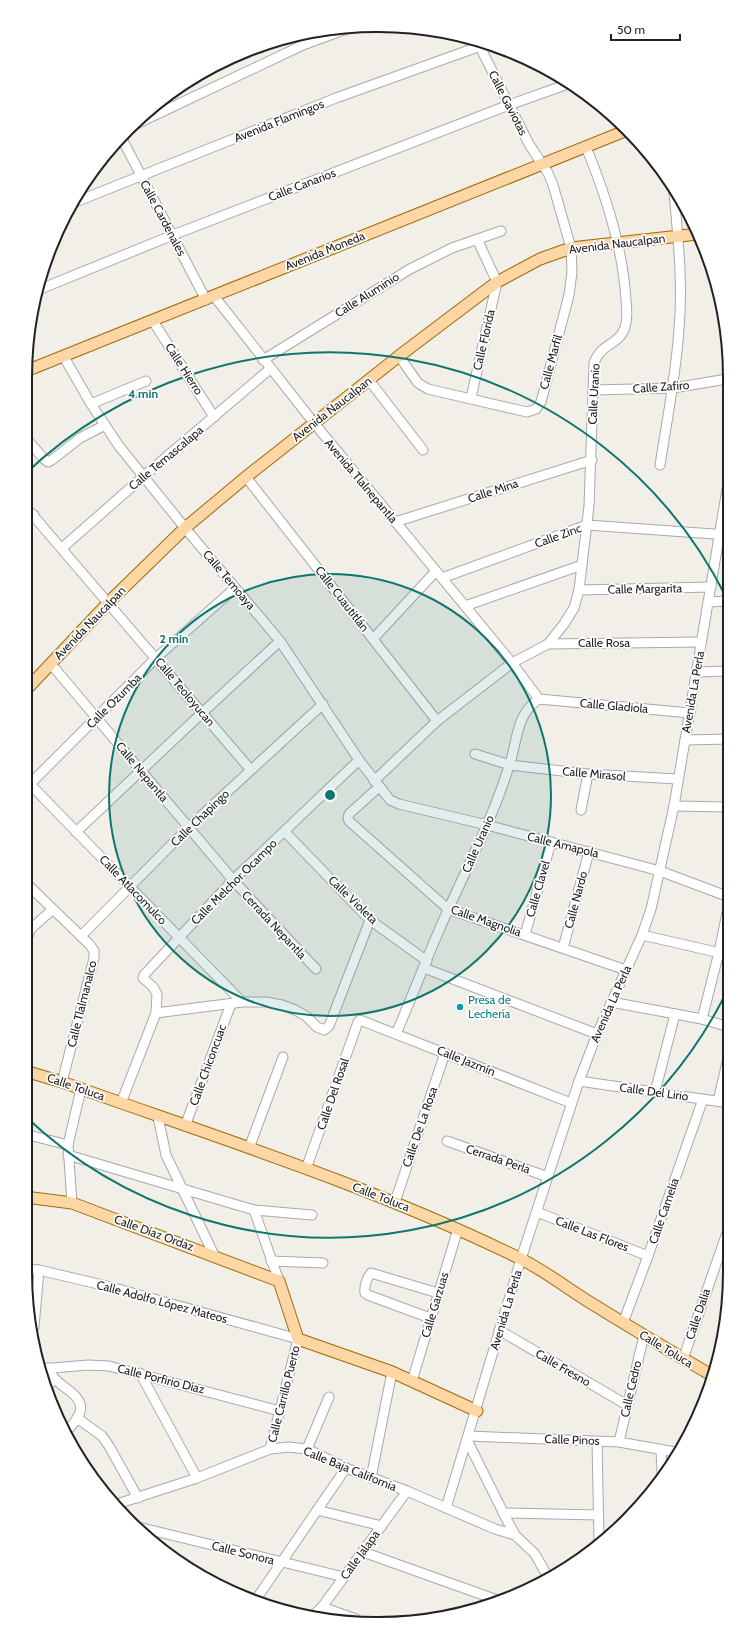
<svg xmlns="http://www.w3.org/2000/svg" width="755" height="1649" font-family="Cabin,sans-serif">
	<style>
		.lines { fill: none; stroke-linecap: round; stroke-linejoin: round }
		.minor-casing { stroke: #a9a9a9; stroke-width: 11 }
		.major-casing { stroke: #a06b00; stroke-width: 13 }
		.minor { stroke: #fff; stroke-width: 9 }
		.major { stroke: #fcd6a4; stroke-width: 11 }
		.ring { fill: none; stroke: #0f766e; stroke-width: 2 }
		.culture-dot { fill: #0f9aa8; stroke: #fff; stroke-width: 1.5 }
		.labels { text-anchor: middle; stroke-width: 3.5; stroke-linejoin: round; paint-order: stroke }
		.street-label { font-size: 12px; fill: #222; stroke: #fff }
		.culture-label { font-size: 12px; fill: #0d838f; stroke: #fff; text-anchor: start }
		.rim { fill: none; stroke: #222; stroke-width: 2 }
		.centre { fill: #0f766e; stroke: #fff; stroke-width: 2 }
		.ring-label { font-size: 12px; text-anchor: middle; font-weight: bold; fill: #0f766e; stroke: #fff; stroke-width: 3.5; stroke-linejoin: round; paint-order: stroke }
	</style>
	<rect width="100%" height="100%" fill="#f2efe9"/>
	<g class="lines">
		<defs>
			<g id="minor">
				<polyline points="130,127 303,45 349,28"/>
				<polyline points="121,137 206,300"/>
				<polyline points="73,203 336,98 486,44"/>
				<polyline points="38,290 173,235 509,105 568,84"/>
				<polyline points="214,296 314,423 512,663 539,699"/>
				<polyline points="153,321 214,417"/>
				<polyline points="399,356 418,383 428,389 527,412 536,409 541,402 569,295 572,272 571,248 553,185 548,173 529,144 477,41"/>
				<polyline points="64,357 91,404 119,446 185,528 280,641 359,760 390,800 399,804 487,825 660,871 729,897"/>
				<polyline points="27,359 31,369"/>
				<polyline points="263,360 410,269 452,248 501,231"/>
				<polyline points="369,380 423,450"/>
				<polyline points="594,390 673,388 727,379"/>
				<polyline points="471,398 497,282 477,239"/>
				<polyline points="91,404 146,381"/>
				<polyline points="25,437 44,459 48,462 52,460 80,438 105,425"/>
				<path d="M660,465C667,420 676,375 679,329C683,284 678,238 674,192"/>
				<polyline points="246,477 437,721"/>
				<polyline points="25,506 250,769"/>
				<polyline points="395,522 592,460"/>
				<polyline points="25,523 34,515"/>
				<polyline points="62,548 144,476 270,369"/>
				<polyline points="442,578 587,525 728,535"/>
				<polyline points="579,590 711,587"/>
				<polyline points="708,602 728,601"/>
				<polyline points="465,606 582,565"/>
				<polyline points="373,639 436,571"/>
				<path d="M548,644L564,624L574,608L579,590L589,506L594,363C601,343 617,346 624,330C628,321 627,309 626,300C623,250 605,193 586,147"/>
				<polyline points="51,664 233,880 316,969"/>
				<polyline points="25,672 33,682"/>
				<polyline points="697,672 728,671"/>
				<polyline points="539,699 690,713"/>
				<polyline points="685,740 728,739"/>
				<polyline points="475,754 510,765 588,774 678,779"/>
				<polyline points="25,779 242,1002"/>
				<polyline points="374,781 437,721 512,663 548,644 701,642"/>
				<polyline points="30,784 156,658 235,588"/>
				<polyline points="379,787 349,814 348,818 349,821 448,909 626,970"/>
				<polyline points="674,806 728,807"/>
				<polyline points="581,810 588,774"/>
				<polyline points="76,832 202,713 280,641"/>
				<polyline points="285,832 370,920 427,961"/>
				<polyline points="25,882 90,945 94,951 94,958 62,1082"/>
				<polyline points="25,934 52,910"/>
				<polyline points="525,935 551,842"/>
				<polyline points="642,935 729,955"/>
				<polyline points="81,936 189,827 323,704"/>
				<polyline points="25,947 30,930"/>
				<polyline points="563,948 589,852"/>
				<polyline points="424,968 597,1034"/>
				<polyline points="611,1002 702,1019 729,1027"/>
				<polyline points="156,1013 242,1002 266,1002 282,1005 295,1010 306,1016 317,1027 324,1030 329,1026 370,920"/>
				<polyline points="702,1019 719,952 729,903"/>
				<path d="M396,1034C414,992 430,949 449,908C470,861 494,815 509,766C518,741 515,715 539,699"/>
				<polyline points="579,1081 729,1103"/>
				<polyline points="655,1092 675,1014"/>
				<polyline points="718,1101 729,1054"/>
				<polyline points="121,1103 156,1013 157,994 153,987 143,978 144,975 233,880 359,760"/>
				<polyline points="158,1117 166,1155 214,1255"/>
				<polyline points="185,1126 231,1004"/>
				<polyline points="25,1134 68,1145"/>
				<polyline points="447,1141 548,1177"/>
				<polyline points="249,1148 283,1057"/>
				<polyline points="68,1155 254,1210 312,1215"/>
				<polyline points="306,1169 358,1022 360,1020 571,1103"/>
				<polyline points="395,1202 445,1053"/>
				<polyline points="72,1203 68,1145 81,1089"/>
				<polyline points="254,1210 279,1281"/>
				<polyline points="537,1212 648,1256"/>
				<polyline points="271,1261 323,1263"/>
				<polyline points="25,1269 39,1270 111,1287 298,1339 270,1449"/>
				<path d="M430,1318L368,1295L365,1293C364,1286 367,1278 371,1273L438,1293"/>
				<polyline points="623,1323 648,1256 703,1099"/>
				<polyline points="34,1327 39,1270"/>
				<polyline points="499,1330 627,1405"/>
				<polyline points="683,1359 730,1224"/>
				<path d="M48,1368C50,1371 52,1376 55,1379C63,1388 85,1397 80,1412C78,1420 71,1426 65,1433"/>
				<polyline points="41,1369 88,1365 109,1366 280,1411"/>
				<polyline points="140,1373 197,1478"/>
				<polyline points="412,1381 458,1229"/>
				<polyline points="46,1389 54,1378"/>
				<polyline points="77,1418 102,1436 109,1446 138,1498"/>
				<polyline points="469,1436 619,1442 675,1452"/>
				<polyline points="467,1440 508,1522 515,1535 535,1554 549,1579"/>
				<polyline points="597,1441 599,1540"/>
				<polyline points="619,1442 644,1335"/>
				<polyline points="307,1449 329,1397"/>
				<polyline points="661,1450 662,1473"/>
				<polyline points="371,1478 392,1372"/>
				<polyline points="114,1505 197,1478 270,1449 289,1447 307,1449 346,1468 407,1491 495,1529 515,1535"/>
				<polyline points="446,1508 521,1259 579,1081 597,1034 642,935 651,909 674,806 727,489"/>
				<polyline points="317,1510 382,1526"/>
				<polyline points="503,1513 598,1515"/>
				<polyline points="142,1528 344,1577"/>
				<polyline points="363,1552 500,1601"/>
				<polyline points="257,1598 346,1468"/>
				<polyline points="322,1607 356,1619"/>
				<polyline points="312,1617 322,1607 407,1491"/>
			</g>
			<g id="major">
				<polyline points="26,371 625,131"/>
				<polyline points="25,691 108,603 185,528 246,477 399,356 497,282 540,259 571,248 698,234"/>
				<path d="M25,1071L62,1082C216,1137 372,1186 519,1258C542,1269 564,1286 586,1300C628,1326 670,1351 713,1376"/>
				<polyline points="25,1197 72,1203 279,1281 298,1339 392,1372 477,1411"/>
			</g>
		</defs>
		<use href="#minor" class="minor-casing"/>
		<use href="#major" class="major-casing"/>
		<use href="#minor" class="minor"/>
		<use href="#major" class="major"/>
	</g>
	<circle cx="330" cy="795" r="221" fill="#0f766e" fill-opacity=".12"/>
	<g class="ring">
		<circle cx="330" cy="795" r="221"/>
		<path d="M728 989A443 443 0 0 1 25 1116M25 474A443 443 0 0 1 726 597"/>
	</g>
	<circle class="culture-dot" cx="460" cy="1007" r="4"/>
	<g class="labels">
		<g class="street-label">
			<text transform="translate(508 103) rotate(63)" y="4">Calle Gaviotas</text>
			<text transform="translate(279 121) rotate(-22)" y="4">Avenida Flamingos</text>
			<text transform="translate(302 185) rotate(-21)" y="4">Calle Canarios</text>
			<text transform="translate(163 218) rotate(62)" y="4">Calle Cardenales</text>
			<text transform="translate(617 244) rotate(-7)" y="4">Avenida Naucalpan</text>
			<text transform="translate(325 251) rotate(-22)" y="4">Avenida Moneda</text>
			<text transform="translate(367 295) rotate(-32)" y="4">Calle Aluminio</text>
			<text transform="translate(484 340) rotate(-77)" y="4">Calle Florida</text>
			<text transform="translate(551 362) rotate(-75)" y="4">Calle Marfil</text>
			<text transform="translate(184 369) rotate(57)" y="4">Calle Hierro</text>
			<text transform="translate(661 387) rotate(-4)" y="4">Calle Zafiro</text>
			<text transform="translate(594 394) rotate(-87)" y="4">Calle Uranio</text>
			<text transform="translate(332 409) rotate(-38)" y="4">Avenida Naucalpan</text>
			<text transform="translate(166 458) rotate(-40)" y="4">Calle Temascalapa</text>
			<text transform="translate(361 481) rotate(50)" y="4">Avenida Tlalnepantla</text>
			<text transform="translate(493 491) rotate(-18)" y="4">Calle Mina</text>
			<text transform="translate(558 536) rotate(-20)" y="4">Calle Zinc</text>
			<text transform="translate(229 580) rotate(50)" y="4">Calle Temoaya</text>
			<text transform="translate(645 589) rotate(-1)" y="4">Calle Margarita</text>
			<text transform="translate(342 599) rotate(52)" y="4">Calle Cuautitlán</text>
			<text transform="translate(90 623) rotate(-46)" y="4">Avenida Naucalpan</text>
			<text x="604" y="647">Calle Rosa</text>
			<text transform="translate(185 692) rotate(50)" y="4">Calle Teoloyucan</text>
			<text transform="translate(693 692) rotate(-80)" y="4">Avenida La Perla</text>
			<text transform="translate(114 701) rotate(-45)" y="4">Calle Ozumba</text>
			<text transform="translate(614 706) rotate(5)" y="4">Calle Gladiola</text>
			<text transform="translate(142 772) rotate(50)" y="4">Calle Nepantla</text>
			<text transform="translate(594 774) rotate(5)" y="4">Calle Mirasol</text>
			<text transform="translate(200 818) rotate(-44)" y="4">Calle Chapingo</text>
			<text transform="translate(478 844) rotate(-66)" y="4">Calle Uranio</text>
			<text transform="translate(563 845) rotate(14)" y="4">Calle Amapola</text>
			<text transform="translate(234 882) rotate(-45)" y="4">Calle Melchor Ocampo</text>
			<text transform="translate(538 889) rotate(-74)" y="4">Calle Clavel</text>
			<text transform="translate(133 890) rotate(46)" y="4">Calle Atlacomulco</text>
			<text transform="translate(353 900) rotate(44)" y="4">Calle Violeta</text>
			<text transform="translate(576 900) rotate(-75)" y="4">Calle Nardo</text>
			<text transform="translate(486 921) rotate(19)" y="4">Calle Magnolia</text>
			<text transform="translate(274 925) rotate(47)" y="4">Cerrada Nepantla</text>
			<text transform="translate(82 1004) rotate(-76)" y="4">Calle Tlalmanalco</text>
			<text transform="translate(611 1004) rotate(-66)" y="4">Avenida La Perla</text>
			<text transform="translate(466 1061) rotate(22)" y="4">Calle Jazmín</text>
			<text transform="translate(208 1065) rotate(-70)" y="4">Calle Chiconcuac</text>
			<text transform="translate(76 1087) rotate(19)" y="4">Calle Toluca</text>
			<text transform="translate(654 1092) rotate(8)" y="4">Calle Del Lirio</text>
			<text transform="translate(333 1094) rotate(-71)" y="4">Calle Del Rosal</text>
			<text transform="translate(420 1127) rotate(-71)" y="4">Calle De La Rosa</text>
			<text transform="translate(498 1159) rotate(19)" y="4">Cerrada Perla</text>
			<text transform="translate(381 1197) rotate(21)" y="4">Calle Toluca</text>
			<text transform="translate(664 1211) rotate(-71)" y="4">Calle Camelia</text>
			<text transform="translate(154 1233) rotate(20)" y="4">Calle Díaz Ordaz</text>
			<text transform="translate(592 1234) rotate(21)" y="4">Calle Las Flores</text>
			<text transform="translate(162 1302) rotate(15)" y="4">Calle Adolfo López Mateos</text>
			<text transform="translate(435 1305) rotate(-73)" y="4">Calle Garzuas</text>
			<text transform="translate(506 1310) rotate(-73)" y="4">Avenida La Perla</text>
			<text transform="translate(698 1314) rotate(-71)" y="4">Calle Dalia</text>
			<text transform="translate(666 1349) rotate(31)" y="4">Calle Toluca</text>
			<text transform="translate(563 1368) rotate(30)" y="4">Calle Fresno</text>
			<text transform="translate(161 1379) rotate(14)" y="4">Calle Porfirio Díaz</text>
			<text transform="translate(631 1389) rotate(-77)" y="4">Calle Cedro</text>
			<text transform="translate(284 1394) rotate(-76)" y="4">Calle Carrillo Puerto</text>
			<text transform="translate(572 1440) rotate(2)" y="4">Calle Pinos</text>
			<text transform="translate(350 1469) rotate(22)" y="4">Calle Baja California</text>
			<text transform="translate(243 1553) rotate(14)" y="4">Calle Sonora</text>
			<text transform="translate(360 1555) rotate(-54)" y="4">Calle Jalapa</text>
		</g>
		<g class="culture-label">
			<text x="468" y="1004">Presa de<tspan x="468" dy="14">Lechería</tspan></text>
		</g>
	</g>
	<path d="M0 0H755V1649H0ZM377 32H378A345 345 0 0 1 723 377V1272A345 345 0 0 1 378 1617H377A345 345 0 0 1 32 1272V377A345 345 0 0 1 377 32Z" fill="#fff" fill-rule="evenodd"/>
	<path class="rim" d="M377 32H378A345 345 0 0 1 723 377V1272A345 345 0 0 1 378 1617H377A345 345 0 0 1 32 1272V377A345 345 0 0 1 377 32Z"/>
	<circle cx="330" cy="795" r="6" class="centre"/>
	<g class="ring-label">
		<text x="143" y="398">4 min</text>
		<text x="174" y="643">2 min</text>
	</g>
	<path d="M611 34v6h69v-6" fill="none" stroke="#222222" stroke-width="2"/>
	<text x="617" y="34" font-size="12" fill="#222222" stroke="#ffffff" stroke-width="3" paint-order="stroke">50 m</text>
</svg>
